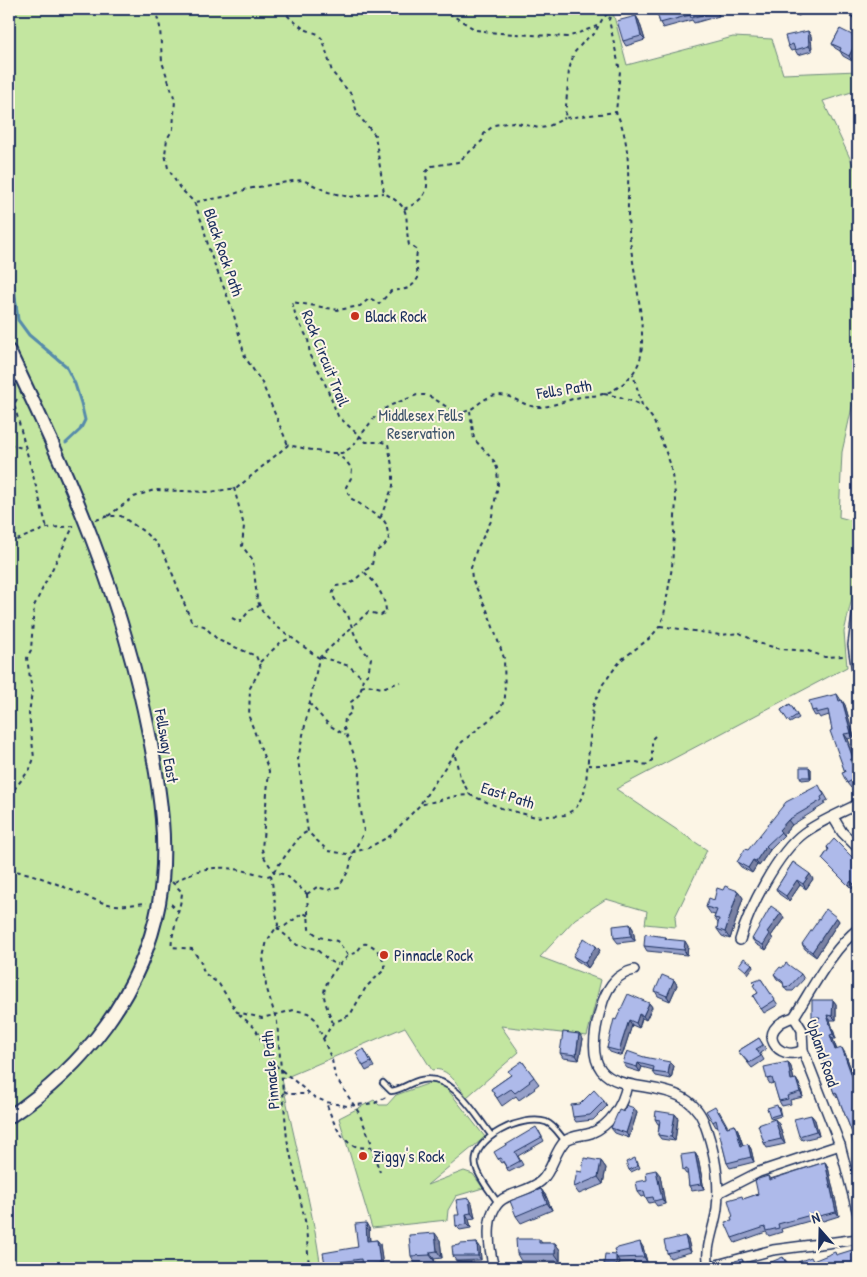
<svg xmlns="http://www.w3.org/2000/svg" width="867" height="1277" font-family="'Patrick Hand',sans-serif">
	<style>
		.green { fill: #c3e6a0; stroke: #6f8a7f }
		.lines { fill: none; stroke-linecap: round; stroke-linejoin: round }
		.stream { stroke: #568bab; stroke-width: 3 }
		.service-casing { stroke: #1b2f5e; stroke-width: 8 }
		.minor-casing { stroke: #1b2f5e; stroke-width: 12 }
		.tertiary-casing { stroke: #1b2f5e; stroke-width: 15 }
		.secondary-casing { stroke: #1b2f5e; stroke-width: 16 }
		.path { stroke: #1b2f5e; stroke-width: 2; stroke-dasharray: 4 4; stroke-linecap: butt }
		.service { stroke: #fcf5e5; stroke-width: 4.5 }
		.minor { stroke: #fcf5e5; stroke-width: 9 }
		.tertiary { stroke: #fcf5e5; stroke-width: 11 }
		.secondary { stroke: #fcf5e5; stroke-width: 12 }
		.wall { fill: #96a0c9; stroke: #1b2f5e }
		.shaded-wall { fill: #7a82a4; stroke: #1b2f5e }
		.building { fill: #aebaea; stroke: #1b2f5e }
		.poi-dot { fill: #c8321e; stroke: #fcf5e5; stroke-width: 2 }
		.labels { text-anchor: middle; stroke-width: 4; stroke-linejoin: round; paint-order: stroke }
		.street-label { font-size: 16px; fill: #1b2f5e; stroke: #fcf5e5 }
		.poi-label { font-size: 16px; fill: #1b2f5e; stroke: #fcf5e5; text-anchor: start }
		.park-label { font-size: 16px; fill: #3d546b; stroke: #fcf5e5 }
	</style>
	<rect width="100%" height="100%" fill="#fcf5e5"/>
	<filter id="ink" filterUnits="userSpaceOnUse"><feTurbulence type="fractalNoise" baseFrequency=".02" numOctaves="2"/><feDisplacementMap in="SourceGraphic" scale="10" xChannelSelector="R" yChannelSelector="G"/><feConvolveMatrix kernelMatrix="1 2 1 2 8 2 1 2 1" color-interpolation-filters="sRGB"/></filter>
	<g filter="url(#ink)">
		<g class="green">
			<path d="M9,9H612L627,65L733,37L772,39L783,74L858,71V90L823,101L858,175V380L842,452L839,517L858,522V572L844,632L847,667L616,789L707,850L675,917L676,927L645,924L647,911L606,899L575,919L540,957L601,980L587,1036L501,1026L519,1052L467,1097C458,1086 448,1066 432,1070L405,1027L282,1079C294,1142 312,1204 321,1268H9Z"/>
			<polygon points="433,1082 445,1086 485,1137 427,1185 464,1171 473,1174 483,1188 456,1196 448,1210 447,1220 372,1228 339,1118 374,1100 379,1105 387,1105 396,1095"/>
		</g>
		<g class="lines">
			<polyline class="stream" points="9,247 18,320 29,335 66,366 75,384 81,403 85,420 80,430 66,443"/>
			<defs>
				<g id="service">
					<path d="M383,1083L391,1091C402,1090 410,1082 421,1080C453,1073 475,1114 491,1135"/>
					<path d="M498,1203C491,1192 479,1179 476,1166C470,1138 523,1114 546,1122C554,1125 559,1134 565,1141"/>
				</g>
				<g id="minor">
					<polyline points="858,609 853,645 858,678"/>
					<polyline points="833,817 842,832 858,848"/>
					<path d="M740,940C749,908 778,852 804,833C820,821 841,813 858,804"/>
					<path d="M634,970C617,974 609,985 603,1001C562,1128 677,1055 704,1122C714,1149 720,1180 717,1208C715,1227 704,1249 709,1267L773,1250L858,1239"/>
					<polyline points="794,1017 802,1030 803,1050 840,1145 858,1214"/>
					<path d="M794,1017C812,989 832,949 858,929"/>
					<path d="M794,1017C752,1029 779,1064 803,1050"/>
					<polyline points="718,1193 759,1172 840,1145"/>
					<path d="M494,1268C489,1249 483,1212 503,1199C515,1192 531,1190 541,1181C553,1170 554,1152 565,1141C573,1135 582,1136 591,1133C610,1126 623,1105 627,1085"/>
				</g>
				<polyline id="tertiary" points="707,1268 710,1268"/>
				<g id="secondary">
					<polyline points="853,9 858,12"/>
					<path d="M9,351C70,477 122,596 149,734C160,790 169,846 159,903C142,994 84,1067 9,1117"/>
				</g>
			</defs>
			<use href="#service" class="service-casing"/>
			<use href="#minor" class="minor-casing"/>
			<use href="#tertiary" class="tertiary-casing"/>
			<use href="#secondary" class="secondary-casing"/>
			<g class="path">
				<polyline points="155,9 160,27 162,62 175,100 173,129 167,139 165,154 168,168 179,187 194,202 203,225 210,253 232,308 245,357 262,383 288,445"/>
				<polyline points="282,9 290,18 304,29 318,34 323,40 332,72 351,94 358,115 375,135 384,193"/>
				<polyline points="442,9 476,30 498,33 568,37 597,26"/>
				<polyline points="612,9 609,20 620,71 616,112"/>
				<polyline points="196,202 229,196 247,189 293,181 303,180 328,192 349,197 384,193"/>
				<path d="M404,209C414,205 427,197 427,185C427,181 426,177 426,172L432,166L458,162L482,141L484,134L494,125L513,122L539,128L547,127L565,118"/>
				<polyline points="604,394 620,397 642,405"/>
				<polyline points="17,399 14,404 47,528"/>
				<polyline points="9,444 25,449"/>
				<path d="M335,453L346,461L352,469L351,478L346,487L350,498C362,504 369,512 381,518"/>
				<polyline points="234,488 244,526 242,546 253,560 257,599 262,611 276,626 319,658 298,759 308,832 328,851 347,854 368,848 390,836 420,805 456,796 470,795 501,808 536,817 565,815 576,808 584,793 586,782 593,706 603,684 621,660 650,638 660,626 664,615 672,567 676,500 670,463 653,419 642,405 633,374"/>
				<path d="M108,516L134,497L154,490L210,492L237,488L288,445L326,453H342L352,447L377,414L389,406L417,395H425L433,398L456,413C474,414 481,396 497,395C513,394 524,408 540,407C554,406 567,400 580,397C588,396 596,396 603,394C620,390 638,373 641,355C646,321 632,267 629,231C625,190 635,150 616,112L565,118L569,70L574,53L585,40L594,34L603,18L612,9"/>
				<polyline points="96,520 108,516 121,516 143,531 155,542 165,555 192,623 204,626 218,640 256,656 261,668 250,688 249,717 269,771 262,849 264,857 274,872 286,875 307,894"/>
				<polyline points="9,543 47,528 75,526"/>
				<polyline points="232,618 240,622 250,610 259,606"/>
				<polyline points="660,626 720,635 740,633 758,643 781,649 808,651 825,657 844,656"/>
				<polyline points="321,657 349,666 363,678"/>
				<path d="M319,658L368,612L381,615L386,612C386,598 375,581 364,572L372,565L374,553L385,545L389,538L386,524L381,516L393,486V471L388,444L382,442H366L338,416L322,376L310,356L308,339L296,317L292,302L339,310L360,306L370,298L379,304L391,291C404,289 410,291 418,278L416,261L417,250L409,245C403,216 415,210 384,193"/>
				<polyline points="260,662 280,643 291,638"/>
				<polyline points="361,687 368,685 382,688 400,682"/>
				<polyline points="309,703 329,725 345,735"/>
				<polyline points="455,756 460,777 470,795"/>
				<path d="M588,765C603,766 619,763 633,762C642,761 644,769 652,761V739L655,736"/>
				<polyline points="9,796 30,769 34,758 29,714 32,691 27,658 31,650 34,606 73,527"/>
				<polyline points="421,803 462,742 500,711 505,697 504,658 487,610 472,579 471,568 476,551 491,521 498,485 497,468 494,461 474,439 470,411"/>
				<path d="M9,872C26,866 86,899 108,904C120,907 134,904 147,903"/>
				<polyline points="271,875 278,925 267,941 263,957 266,986 277,1022 287,1139 306,1225 309,1268"/>
				<path d="M172,882L182,892C182,903 169,942 172,947L192,949L201,962L204,973L219,984L237,1012L262,1018L294,1010L308,1013L315,1019L332,1060L335,1076L359,1113L372,1144L371,1147C343,1152 334,1124 326,1102"/>
				<path d="M175,882C209,861 230,867 267,876L271,875L301,835L307,832"/>
				<path d="M307,894L317,887L328,890L339,887L349,870L353,853L364,832L359,796L360,771L344,728L345,718L352,712L351,702L360,694L363,678L368,674L371,658C358,647 353,631 348,615L338,605L332,594L336,586L350,584L364,572"/>
				<path d="M307,894L309,929L319,937L337,941L348,955L356,953L363,944C375,942 385,959 385,969L366,987L350,1015L333,1023L323,1039"/>
				<polyline points="171,904 178,911"/>
				<polyline points="277,928 297,945 316,949 331,962 338,964"/>
				<polyline points="277,928 285,926 303,913 309,916"/>
				<polyline points="9,963 9,967"/>
				<polyline points="239,1014 255,1028 274,1064 314,1097 326,1102 347,1106 375,1103 386,1097"/>
				<path d="M333,1023C330,1015 325,1004 324,996C323,982 339,964 348,956"/>
				<polyline points="284,1091 290,1094 308,1094"/>
				<polyline points="371,1147 380,1172"/>
			</g>
			<use href="#service" class="service"/>
			<use href="#minor" class="minor"/>
			<use href="#tertiary" class="tertiary"/>
			<use href="#secondary" class="secondary"/>
		</g>
		<g class="wall">
			<polygon points="717,9 719,16 694,23 692,20 663,28 660,23 656,10"/>
			<polygon points="735,9 748,9 737,12"/>
			<polygon points="784,9 802,9 799,16"/>
			<polygon points="636,16 639,21 645,40 626,46 623,41"/>
			<polygon points="840,29 852,61 843,56 840,51 835,48 832,44"/>
			<polygon points="808,31 811,36 812,51 798,55 795,50 791,51 788,46"/>
			<polygon points="837,694 841,700 845,705 854,737 848,739 857,763 853,764 858,774 858,784 851,788 847,783 845,772 832,730 829,715 820,718 818,715 815,716 812,711"/>
			<polygon points="790,704 799,718 790,723 781,710"/>
			<polygon points="809,767 811,769 811,779 802,780 800,777"/>
			<polygon points="822,790 828,800 824,802 825,804 792,825 783,835 784,836 770,850 759,866 757,865 752,873 741,867 737,862 748,850"/>
			<polygon points="827,847 858,863 858,890 855,886 852,889 822,859 828,850"/>
			<polygon points="793,862 813,879 806,889 800,885 789,901 779,894 776,889"/>
			<polygon points="723,890 738,891 743,898 730,939 722,936 717,929 718,923 714,918 715,915 711,914 706,907"/>
			<polygon points="781,913 784,918 771,936 773,939 766,950 756,944 752,939"/>
			<polygon points="836,917 839,921 816,957 805,949 802,944"/>
			<polygon points="630,924 633,929 635,941 618,943 614,938"/>
			<polygon points="666,937 667,939 688,946 687,955 647,951 644,946"/>
			<polygon points="596,946 600,950 588,968 576,960 573,956"/>
			<polygon points="774,974 801,974 804,979 793,991 787,991 784,987 784,984 777,979"/>
			<polygon points="761,979 778,1005 764,1013 753,996 758,993"/>
			<polygon points="674,980 677,985 670,1001 658,996 655,991"/>
			<polygon points="833,1000 836,1004 836,1020 830,1020 836,1039 833,1039 837,1050 845,1053 858,1088 858,1158 856,1154 853,1135 838,1097 837,1098 834,1093 816,1039 813,1038 810,1033 817,1022 815,1022 812,1017"/>
			<polygon points="649,1003 652,1007 646,1020 642,1018 639,1028 632,1025 622,1056 610,1052 607,1048 616,1020"/>
			<polygon points="759,1038 766,1049 760,1053 764,1060 752,1068 738,1051"/>
			<polygon points="583,1039 579,1060 563,1058 560,1053"/>
			<polygon points="364,1049 374,1067 366,1071 363,1066"/>
			<polygon points="644,1057 674,1066 671,1079 656,1076 653,1072 653,1070 642,1067 640,1072 627,1068 623,1063"/>
			<polygon points="522,1061 539,1084 534,1088 535,1089 519,1100 516,1096 502,1106 491,1089 511,1075"/>
			<polygon points="788,1062 791,1067 794,1080 796,1079 799,1084 803,1097 790,1100 791,1104 782,1106 779,1101 774,1083 770,1084 767,1079"/>
			<polygon points="604,1101 607,1106 593,1120 576,1122 573,1117"/>
			<polygon points="779,1107 781,1116 771,1119 770,1117"/>
			<polygon points="634,1108 637,1113 629,1138 615,1133 611,1128 624,1112"/>
			<polygon points="719,1111 728,1127 735,1125 738,1130 743,1145 748,1144 751,1149 754,1162 730,1168 727,1163 718,1126 716,1127 713,1122"/>
			<polygon points="675,1114 678,1118 675,1141 661,1139 658,1135 659,1124 658,1124 655,1119"/>
			<polygon points="811,1115 815,1120 819,1136 802,1140 799,1136"/>
			<polygon points="779,1124 785,1144 767,1148 764,1143"/>
			<polygon points="539,1131 544,1141 518,1156 523,1165 509,1172 503,1162 501,1163 498,1159"/>
			<polygon points="695,1153 698,1158 704,1189 692,1191 689,1186 688,1174 686,1174 683,1170"/>
			<polygon points="601,1161 606,1168 603,1184 579,1194 574,1187 582,1172"/>
			<polygon points="637,1161 640,1168 631,1172 629,1170"/>
			<polygon points="825,1162 828,1167 839,1216 823,1221 820,1218 781,1229 782,1232 769,1236 766,1232 735,1243 732,1238 732,1221 733,1217 744,1199 758,1194 768,1176 770,1179"/>
			<polygon points="660,1175 665,1204 657,1206 654,1202 649,1203 645,1196 642,1197 638,1192 647,1180"/>
			<polygon points="541,1189 546,1196 552,1210 521,1223 516,1216"/>
			<polygon points="469,1198 472,1203 475,1218 469,1219 471,1228 460,1230 456,1226 459,1215"/>
			<polygon points="369,1228 370,1241 377,1240 380,1244 383,1267 376,1268 364,1268 361,1263 328,1268 325,1264 358,1247"/>
			<polygon points="685,1236 688,1240 691,1252 670,1258 667,1253"/>
			<polygon points="539,1239 542,1243 555,1243 560,1250 560,1261 521,1261 517,1254"/>
			<polygon points="440,1240 442,1258 434,1259 435,1262 415,1263 411,1256"/>
			<polygon points="477,1243 480,1247 481,1260 456,1261 453,1256 460,1245"/>
			<polygon points="643,1247 647,1262 620,1263 619,1262 619,1268 607,1268 604,1264 616,1255"/>
		</g>
		<g class="shaded-wall">
			<polygon points="715,9 717,9 719,16 716,11"/>
			<polygon points="797,9 802,9 799,16 795,11"/>
			<polygon points="636,16 639,21 645,40 641,36"/>
			<polygon points="808,31 811,36 812,51 809,46"/>
			<polygon points="858,38 858,49 852,61 849,56"/>
			<polygon points="842,700 845,705 854,737 851,733"/>
			<polygon points="844,734 848,739 857,763 853,758"/>
			<polygon points="809,767 811,769 811,779 810,777"/>
			<polygon points="788,820 792,825 783,835 779,830"/>
			<polygon points="766,846 770,850 759,866 756,861"/>
			<polygon points="753,860 757,865 752,873 748,868"/>
			<polygon points="810,874 813,879 806,889 803,884"/>
			<polygon points="797,880 800,885 789,901 786,896"/>
			<polygon points="851,881 855,886 852,889 848,885"/>
			<polygon points="738,891 743,898 730,939 725,932"/>
			<polygon points="781,913 784,918 771,936 773,939 766,950 763,945 767,932"/>
			<polygon points="836,917 839,921 816,957 812,952"/>
			<polygon points="630,924 633,929 635,941 631,936"/>
			<polygon points="685,941 688,946 687,955 684,950"/>
			<polygon points="596,946 600,950 588,968 585,963"/>
			<polygon points="752,964 754,966 748,974 746,971"/>
			<polygon points="674,980 677,985 670,1001 667,996"/>
			<polygon points="833,1000 836,1004 836,1020 832,1016"/>
			<polygon points="649,1003 652,1007 646,1020 643,1016"/>
			<polygon points="639,1014 642,1018 639,1028 636,1023"/>
			<polygon points="827,1015 830,1020 836,1039 833,1034"/>
			<polygon points="629,1020 632,1025 622,1056 619,1051"/>
			<polygon points="579,1034 583,1039 579,1060 576,1055"/>
			<polygon points="830,1035 833,1039 838,1055 835,1050"/>
			<polygon points="842,1048 845,1053 858,1088 858,1093"/>
			<polygon points="670,1062 674,1066 671,1079 668,1074"/>
			<polygon points="788,1062 791,1067 795,1085 791,1080"/>
			<polygon points="638,1063 642,1067 640,1072 637,1067"/>
			<polygon points="796,1079 799,1084 803,1097 800,1092"/>
			<polygon points="634,1108 637,1113 629,1138 626,1133"/>
			<polygon points="675,1114 678,1118 675,1141 671,1137"/>
			<polygon points="811,1115 815,1120 819,1136 816,1131"/>
			<polygon points="775,1119 779,1124 785,1144 781,1139"/>
			<polygon points="735,1125 738,1130 744,1150 741,1146"/>
			<polygon points="748,1144 751,1149 754,1162 751,1157"/>
			<polygon points="695,1153 698,1158 704,1189 701,1184"/>
			<polygon points="601,1161 606,1168 603,1184 598,1177"/>
			<polygon points="825,1162 828,1167 839,1216 836,1212"/>
			<polygon points="656,1170 660,1175 665,1204 662,1199"/>
			<polygon points="541,1189 546,1196 552,1210 547,1203"/>
			<polygon points="469,1198 472,1203 475,1218 471,1213"/>
			<polygon points="466,1214 469,1219 471,1228 467,1224"/>
			<polygon points="366,1223 369,1228 370,1245 367,1241"/>
			<polygon points="435,1233 440,1240 442,1258 437,1251"/>
			<polygon points="685,1236 688,1240 691,1252 688,1248"/>
			<polygon points="377,1240 380,1244 383,1267 380,1263"/>
			<polygon points="640,1242 643,1247 647,1262 644,1257"/>
			<polygon points="477,1243 480,1247 481,1260 478,1256"/>
			<polygon points="555,1243 560,1250 560,1261 555,1254"/>
			<polygon points="430,1252 434,1259 435,1262 430,1255"/>
			<polygon points="616,1256 619,1261 619,1268 616,1264"/>
			<polygon points="783,1257 787,1262 789,1268 788,1268"/>
			<polygon points="742,1259 745,1264 746,1268 744,1268"/>
		</g>
		<g class="building">
			<polygon points="662,9 715,9 716,11 691,18 690,15 660,23 656,10"/>
			<polygon points="790,9 797,9 795,11"/>
			<polygon points="636,16 641,36 623,41 617,21"/>
			<polygon points="840,29 858,38 849,56 840,51 841,48 832,44"/>
			<polygon points="808,31 809,46 795,50 793,44 788,46 785,36"/>
			<polygon points="858,477 858,495 855,494"/>
			<polygon points="837,694 839,701 842,700 851,733 844,734 853,758 850,760 858,775 858,777 847,783 842,773 845,772 830,731 832,730 828,710 816,713 816,710 812,711 809,701"/>
			<polygon points="790,704 797,715 788,721 781,710"/>
			<polygon points="800,767 809,767 810,777 800,777"/>
			<polygon points="819,785 824,795 821,797 822,800 788,820 779,830 781,832 766,846 756,861 753,860 748,868 737,862 745,849 748,850 786,802"/>
			<polygon points="834,839 858,863 858,888 851,881 848,885 822,859 829,849 827,847"/>
			<polygon points="793,862 810,874 803,884 797,880 786,896 776,889"/>
			<polygon points="725,886 738,891 725,932 717,929 719,919 714,918 717,910 706,907 709,898 714,900 717,888 723,890"/>
			<polygon points="771,906 781,913 767,932 770,934 763,945 752,939"/>
			<polygon points="826,909 836,917 812,952 802,944"/>
			<polygon points="630,924 631,936 614,938 613,926"/>
			<polygon points="645,934 666,937 665,939 685,941 684,950 644,946"/>
			<polygon points="584,938 596,946 585,963 573,956"/>
			<polygon points="858,942 858,958 855,943"/>
			<polygon points="744,958 752,964 746,971 739,965"/>
			<polygon points="786,963 801,974 790,986 784,987 783,982 774,974 780,967 782,968"/>
			<polygon points="662,975 674,980 667,996 655,991"/>
			<polygon points="761,979 775,1000 761,1009 753,996 758,993 753,985 755,984 753,982"/>
			<polygon points="628,994 649,1003 643,1016 639,1014 636,1023 629,1020 619,1051 607,1048 614,1019 616,1020"/>
			<polygon points="812,1000 833,1000 832,1016 827,1015 833,1034 830,1035 835,1050 842,1048 858,1093 858,1105 855,1106 858,1114 858,1154 856,1154 851,1136 853,1135 836,1092 834,1093 815,1036 810,1033 820,1017 812,1017"/>
			<polygon points="563,1032 579,1034 576,1055 560,1053"/>
			<polygon points="759,1038 763,1045 756,1049 761,1056 749,1063 738,1051"/>
			<polygon points="364,1049 371,1062 363,1066 356,1053"/>
			<polygon points="627,1051 644,1057 670,1062 668,1074 653,1072 654,1067 638,1063 637,1067 623,1063"/>
			<polygon points="522,1061 534,1077 529,1081 530,1082 515,1093 511,1089 497,1098 491,1089 511,1075 508,1071"/>
			<polygon points="788,1062 791,1080 796,1079 800,1092 787,1096 788,1099 779,1101 772,1078 767,1079 764,1067"/>
			<polygon points="594,1090 604,1101 590,1115 573,1117 571,1105 580,1104"/>
			<polygon points="626,1105 634,1108 626,1133 611,1128 619,1110 624,1112"/>
			<polygon points="777,1105 780,1114 770,1117 767,1108"/>
			<polygon points="715,1106 727,1127 735,1125 741,1146 748,1144 751,1157 727,1163 716,1120 713,1122 706,1111"/>
			<polygon points="656,1111 675,1114 671,1137 658,1135 660,1120 655,1119"/>
			<polygon points="811,1115 816,1131 799,1136 794,1119"/>
			<polygon points="775,1119 781,1139 764,1143 758,1125"/>
			<polygon points="536,1127 542,1137 515,1152 520,1161 507,1168 501,1158 498,1159 494,1152"/>
			<polygon points="695,1153 701,1184 689,1186 687,1169 683,1170 681,1155"/>
			<polygon points="584,1158 601,1161 598,1177 574,1187 577,1171 582,1172"/>
			<polygon points="635,1158 638,1166 629,1170 626,1162"/>
			<polygon points="825,1162 836,1212 819,1216 818,1213 778,1224 779,1228 766,1231 765,1227 732,1238 725,1222 732,1221 731,1217 733,1217 728,1200 742,1196 743,1199 758,1194 755,1180 768,1176 769,1180"/>
			<polygon points="656,1170 662,1199 654,1201 653,1197 646,1198 644,1191 638,1192 636,1182 647,1180 646,1172"/>
			<polygon points="541,1189 547,1203 516,1216 510,1201"/>
			<polygon points="469,1198 471,1213 466,1214 467,1224 456,1226 455,1215 459,1215 456,1200"/>
			<polygon points="366,1223 367,1241 377,1240 380,1263 362,1266 361,1259 325,1264 323,1253 358,1247 355,1224"/>
			<polygon points="435,1233 437,1251 430,1252 430,1255 411,1256 409,1235"/>
			<polygon points="685,1236 688,1248 667,1253 664,1241"/>
			<polygon points="516,1239 539,1239 539,1243 555,1243 555,1254 517,1254"/>
			<polygon points="640,1242 644,1257 617,1258 616,1256 616,1264 604,1264 605,1254 616,1255 614,1249"/>
			<polygon points="477,1243 478,1256 453,1256 452,1246 460,1245 460,1244"/>
			<polygon points="852,1250 853,1254 858,1252 858,1268 801,1268 798,1262 811,1257 813,1261 835,1252 836,1255"/>
			<polygon points="783,1257 788,1268 772,1268 769,1263"/>
			<polygon points="742,1259 744,1268 736,1268 735,1261"/>
		</g>
	</g>
	<g class="poi-dot">
		<circle cx="355" cy="316" r="5"/>
		<circle cx="384" cy="955" r="5"/>
		<circle cx="363" cy="1156" r="5"/>
	</g>
	<g class="labels">
		<g class="street-label">
			<text transform="translate(224 252) rotate(71)" y="6">Black Rock Path</text>
			<text transform="translate(326 358) rotate(68)" y="6">Rock Circuit Trail</text>
			<text transform="translate(564 389) rotate(-9)" y="6">Fells Path</text>
			<text transform="translate(167 746) rotate(80)" y="6">Fellsway East</text>
			<text transform="translate(508 795) rotate(18)" y="6">East Path</text>
			<text transform="translate(823 1053) rotate(71)" y="6">Upland Road</text>
			<text transform="translate(270 1070) rotate(-95)" y="6">Pinnacle Path</text>
		</g>
		<g class="poi-label">
			<text x="365" y="322">Black Rock</text>
			<text x="394" y="961">Pinnacle Rock</text>
			<text x="373" y="1162">Ziggy's Rock</text>
		</g>
		<g class="park-label">
			<text x="421" y="421">Middlesex Fells<tspan x="421" dy="18">Reservation</tspan></text>
		</g>
	</g>
	<rect width="867" height="1277" fill="none" stroke="#fcf5e5" stroke-width="30"/>
	<rect x="15" y="15" width="837" height="1247" fill="none" stroke="#1b2f5e" stroke-width="2" filter="url(#ink)"/>
	<g transform="translate(820 1230) rotate(340)" stroke="#fcf5e5" stroke-width="4" paint-order="stroke">
	<path d="M0-4L9 19L0 12L-9 19Z" fill="#1b2f5e"/>
	<text y="-8" font-size="14" font-weight="bold" text-anchor="middle" fill="#1b2f5e">N</text>
	</g>
</svg>
